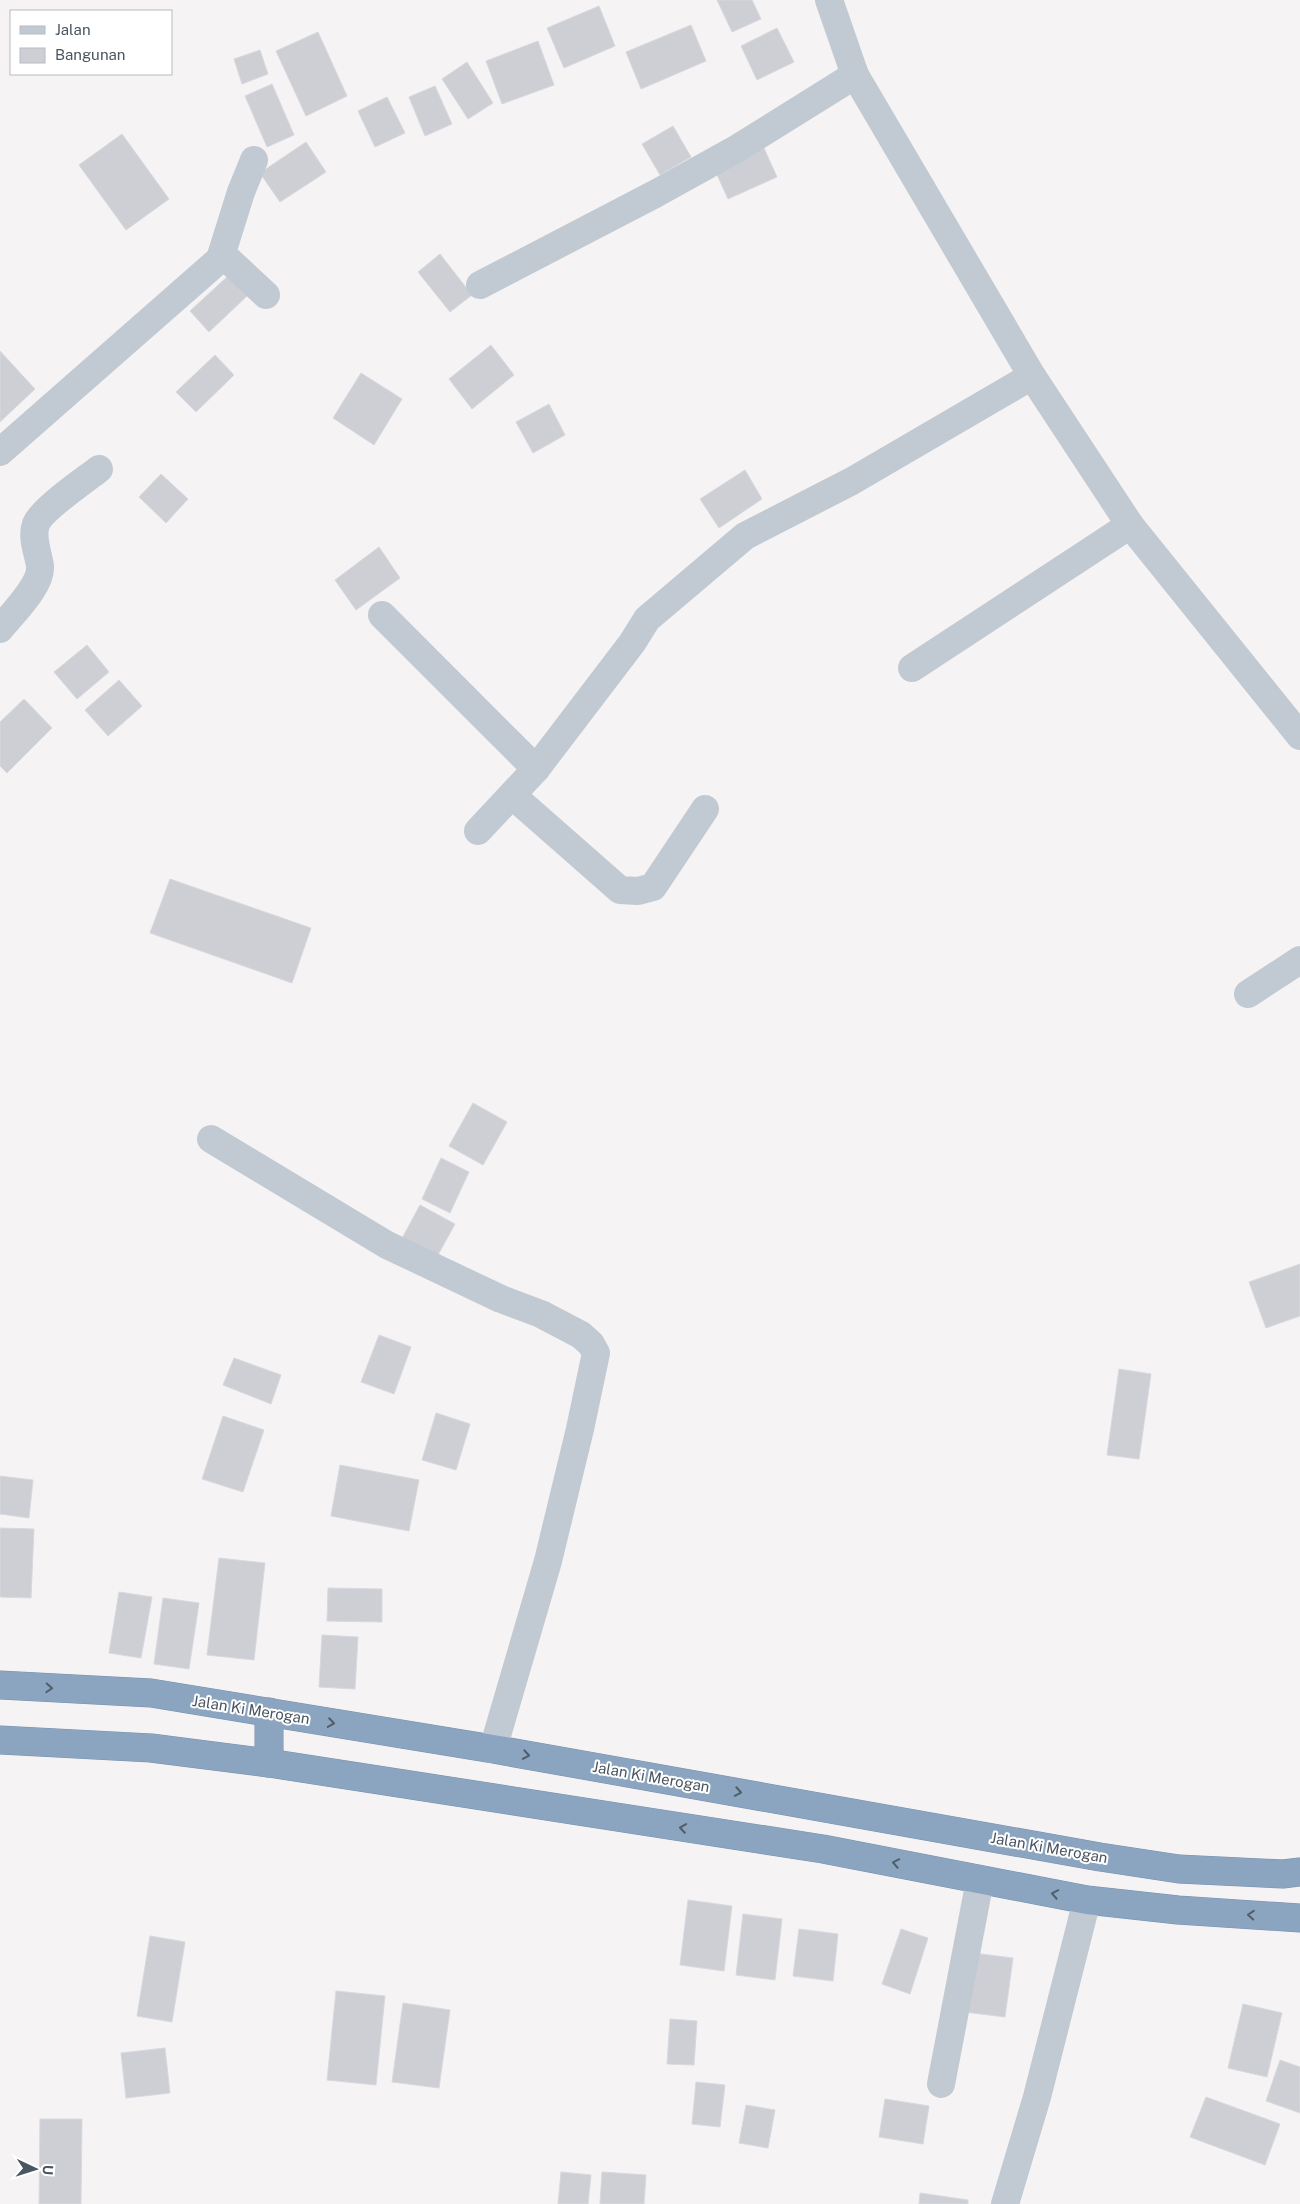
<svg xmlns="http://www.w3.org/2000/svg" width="1300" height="2204" font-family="'Public Sans',sans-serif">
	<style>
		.building { fill: #cdcfd5; stroke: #d7d9de }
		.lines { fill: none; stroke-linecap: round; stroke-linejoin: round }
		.highway-casing { stroke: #7690ad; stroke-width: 29 }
		.minor { stroke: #c1cad2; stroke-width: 28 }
		.highway { stroke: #8ba5c1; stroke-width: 28 }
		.oneway { stroke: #505e6b }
		.labels { text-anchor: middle; stroke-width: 4; stroke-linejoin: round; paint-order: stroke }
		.street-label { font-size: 15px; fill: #4a5661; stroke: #fff }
	</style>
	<rect width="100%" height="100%" fill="#f5f3f3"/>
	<g class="building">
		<polygon points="717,0 752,0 761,19 732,32"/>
		<polygon points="599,6 615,46 564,68 547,28"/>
		<polygon points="691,25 706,61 641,89 626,52"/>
		<polygon points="777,28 794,62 757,80 741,46"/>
		<polygon points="318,32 347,96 306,116 276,51"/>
		<polygon points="538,41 554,85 502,104 486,61"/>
		<polygon points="260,50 268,74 242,84 234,59"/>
		<polygon points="467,62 493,103 468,119 442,79"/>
		<polygon points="272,84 294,135 267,147 245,96"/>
		<polygon points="435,86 452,124 425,136 409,97"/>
		<polygon points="387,97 405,133 375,147 358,111"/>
		<polygon points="673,126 691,157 660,175 642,144"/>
		<polygon points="122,134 169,199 126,230 79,165"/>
		<polygon points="306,142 326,172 280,202 260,173"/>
		<polygon points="763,146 777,177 728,199 714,168"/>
		<polygon points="440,254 472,295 450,312 418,272"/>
		<polygon points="228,276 247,296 209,332 190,311"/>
		<polygon points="491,345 514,375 472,409 449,379"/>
		<polygon points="0,351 35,389 0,422"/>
		<polygon points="215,355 234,375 196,412 176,392"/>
		<polygon points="361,373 402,399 374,445 333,418"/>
		<polygon points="549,404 565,435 533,453 516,422"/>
		<polygon points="745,470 762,499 719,528 700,499"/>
		<polygon points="161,474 188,499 166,523 139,497"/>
		<polygon points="379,547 400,578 356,610 335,580"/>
		<polygon points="87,645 109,672 77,699 54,672"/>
		<polygon points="119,680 142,706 108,736 85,710"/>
		<polygon points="24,699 52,728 7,773 0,766 0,722"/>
		<polygon points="170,879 311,928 292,983 150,933"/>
		<polygon points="473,1103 507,1122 483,1165 449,1146"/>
		<polygon points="441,1158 469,1172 450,1213 422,1199"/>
		<polygon points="420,1205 455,1224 433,1264 399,1244"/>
		<polygon points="1300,1264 1300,1316 1266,1328 1249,1282"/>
		<polygon points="379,1335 411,1347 394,1394 361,1382"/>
		<polygon points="234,1358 281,1375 271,1404 223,1385"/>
		<polygon points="1119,1369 1151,1374 1139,1459 1107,1455"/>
		<polygon points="436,1413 470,1424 456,1470 422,1460"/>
		<polygon points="223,1416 264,1430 243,1492 202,1479"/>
		<polygon points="340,1465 419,1480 409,1531 331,1516"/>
		<polygon points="0,1476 33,1480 29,1518 0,1514"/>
		<polygon points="0,1528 34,1529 31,1598 0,1597"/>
		<polygon points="219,1558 265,1563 254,1660 207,1655"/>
		<polygon points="328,1588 382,1589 382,1622 327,1621"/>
		<polygon points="119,1592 152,1597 141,1658 109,1653"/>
		<polygon points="163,1598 199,1603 189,1669 154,1664"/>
		<polygon points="322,1635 358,1637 355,1689 319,1687"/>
		<polygon points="688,1900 732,1906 724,1971 680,1965"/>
		<polygon points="743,1914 782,1919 775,1980 736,1975"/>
		<polygon points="799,1929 838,1934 833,1981 793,1976"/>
		<polygon points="901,1929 928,1938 910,1994 882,1984"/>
		<polygon points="150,1936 185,1942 172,2022 137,2016"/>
		<polygon points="973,1953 1013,1958 1005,2017 965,2012"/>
		<polygon points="336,1991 385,1996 376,2085 327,2080"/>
		<polygon points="403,2003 450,2010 439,2088 392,2082"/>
		<polygon points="1243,2004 1282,2013 1267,2077 1228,2068"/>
		<polygon points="670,2019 697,2021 694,2065 667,2064"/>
		<polygon points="165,2048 170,2093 126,2098 121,2053"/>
		<polygon points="1280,2060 1300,2067 1300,2113 1266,2101"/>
		<polygon points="696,2082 725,2085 720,2127 692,2124"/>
		<polygon points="1206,2097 1280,2124 1265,2165 1190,2137"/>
		<polygon points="885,2099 929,2106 923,2144 879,2137"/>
		<polygon points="746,2105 775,2110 768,2148 739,2143"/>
		<polygon points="40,2119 82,2119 81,2204 39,2204"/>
		<polygon points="561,2172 591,2175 588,2204 558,2204"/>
		<polygon points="602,2172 646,2175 644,2204 600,2204"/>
		<polygon points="920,2193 968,2200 968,2204 919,2204"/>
	</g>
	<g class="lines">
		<defs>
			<g id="highway">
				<polyline points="0,1685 151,1693 493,1749 1100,1857 1179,1869 1283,1874 1300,1872"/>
				<polyline points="269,1712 269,1763"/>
				<polyline points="0,1740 151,1748 269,1763 823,1849 1087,1900 1178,1910 1300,1918"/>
			</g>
		</defs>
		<use href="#highway" class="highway-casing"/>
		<g class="minor">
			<polyline points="829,0 855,75 1032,376 1130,525 1300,736"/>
			<polyline points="222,254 266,295"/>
			<polyline points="480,285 655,194 738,148 855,75"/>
			<polyline points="0,452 220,259 241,192 254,160"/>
			<polyline points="382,615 536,769"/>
			<path d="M0,629C12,614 42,585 40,566C38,552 31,538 36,524C42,509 85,480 99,469"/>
			<polyline points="912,668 1130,525"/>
			<polyline points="513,796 620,890 638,891 653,887 705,809"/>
			<polyline points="478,831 536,769 632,643 647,619 745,536 852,481 1032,376"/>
			<polyline points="1248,994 1300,960"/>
			<polyline points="211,1139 387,1245 501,1299 541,1314 581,1335 591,1344 596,1353 580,1429 548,1561 493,1749"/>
			<polyline points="941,2084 980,1880"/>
			<polyline points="1005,2204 1037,2097 1087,1900"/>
		</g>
		<use href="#highway" class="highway"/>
	</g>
	<defs><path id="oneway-chevron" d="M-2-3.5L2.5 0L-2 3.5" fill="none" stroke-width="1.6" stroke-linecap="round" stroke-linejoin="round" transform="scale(1.25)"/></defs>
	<g class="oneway">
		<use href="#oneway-chevron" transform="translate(49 1688) rotate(3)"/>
		<use href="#oneway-chevron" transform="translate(331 1723) rotate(9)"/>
		<use href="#oneway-chevron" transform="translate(526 1755) rotate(10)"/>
		<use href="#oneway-chevron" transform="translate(738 1792) rotate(10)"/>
		<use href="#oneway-chevron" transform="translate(683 1828) rotate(-171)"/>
		<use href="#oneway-chevron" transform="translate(896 1863) rotate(-169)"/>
		<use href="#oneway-chevron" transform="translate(1055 1894) rotate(-169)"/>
		<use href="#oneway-chevron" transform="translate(1251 1915) rotate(-176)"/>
	</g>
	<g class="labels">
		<g class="street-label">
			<text transform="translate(251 1710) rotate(9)" y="5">Jalan Ki Merogan</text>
			<text transform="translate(651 1777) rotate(10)" y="5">Jalan Ki Merogan</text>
			<text transform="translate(1049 1848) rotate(10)" y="5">Jalan Ki Merogan</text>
		</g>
	</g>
	<rect x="10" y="10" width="162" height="65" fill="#ffffff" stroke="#b7bbc0"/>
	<rect x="20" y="26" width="25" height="8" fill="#c1cad2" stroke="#b7bbc0"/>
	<text x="55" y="35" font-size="15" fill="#4a5661">Jalan</text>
	<rect x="20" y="48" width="25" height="15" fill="#cdcfd5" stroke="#b7bbc0"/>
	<text x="55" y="60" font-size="15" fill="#4a5661">Bangunan</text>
	<g transform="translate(35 2169) rotate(94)" stroke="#ffffff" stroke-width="4" paint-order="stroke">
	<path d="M0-4L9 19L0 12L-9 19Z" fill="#4a5661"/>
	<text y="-8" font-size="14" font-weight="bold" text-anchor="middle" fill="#4a5661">U</text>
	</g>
</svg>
